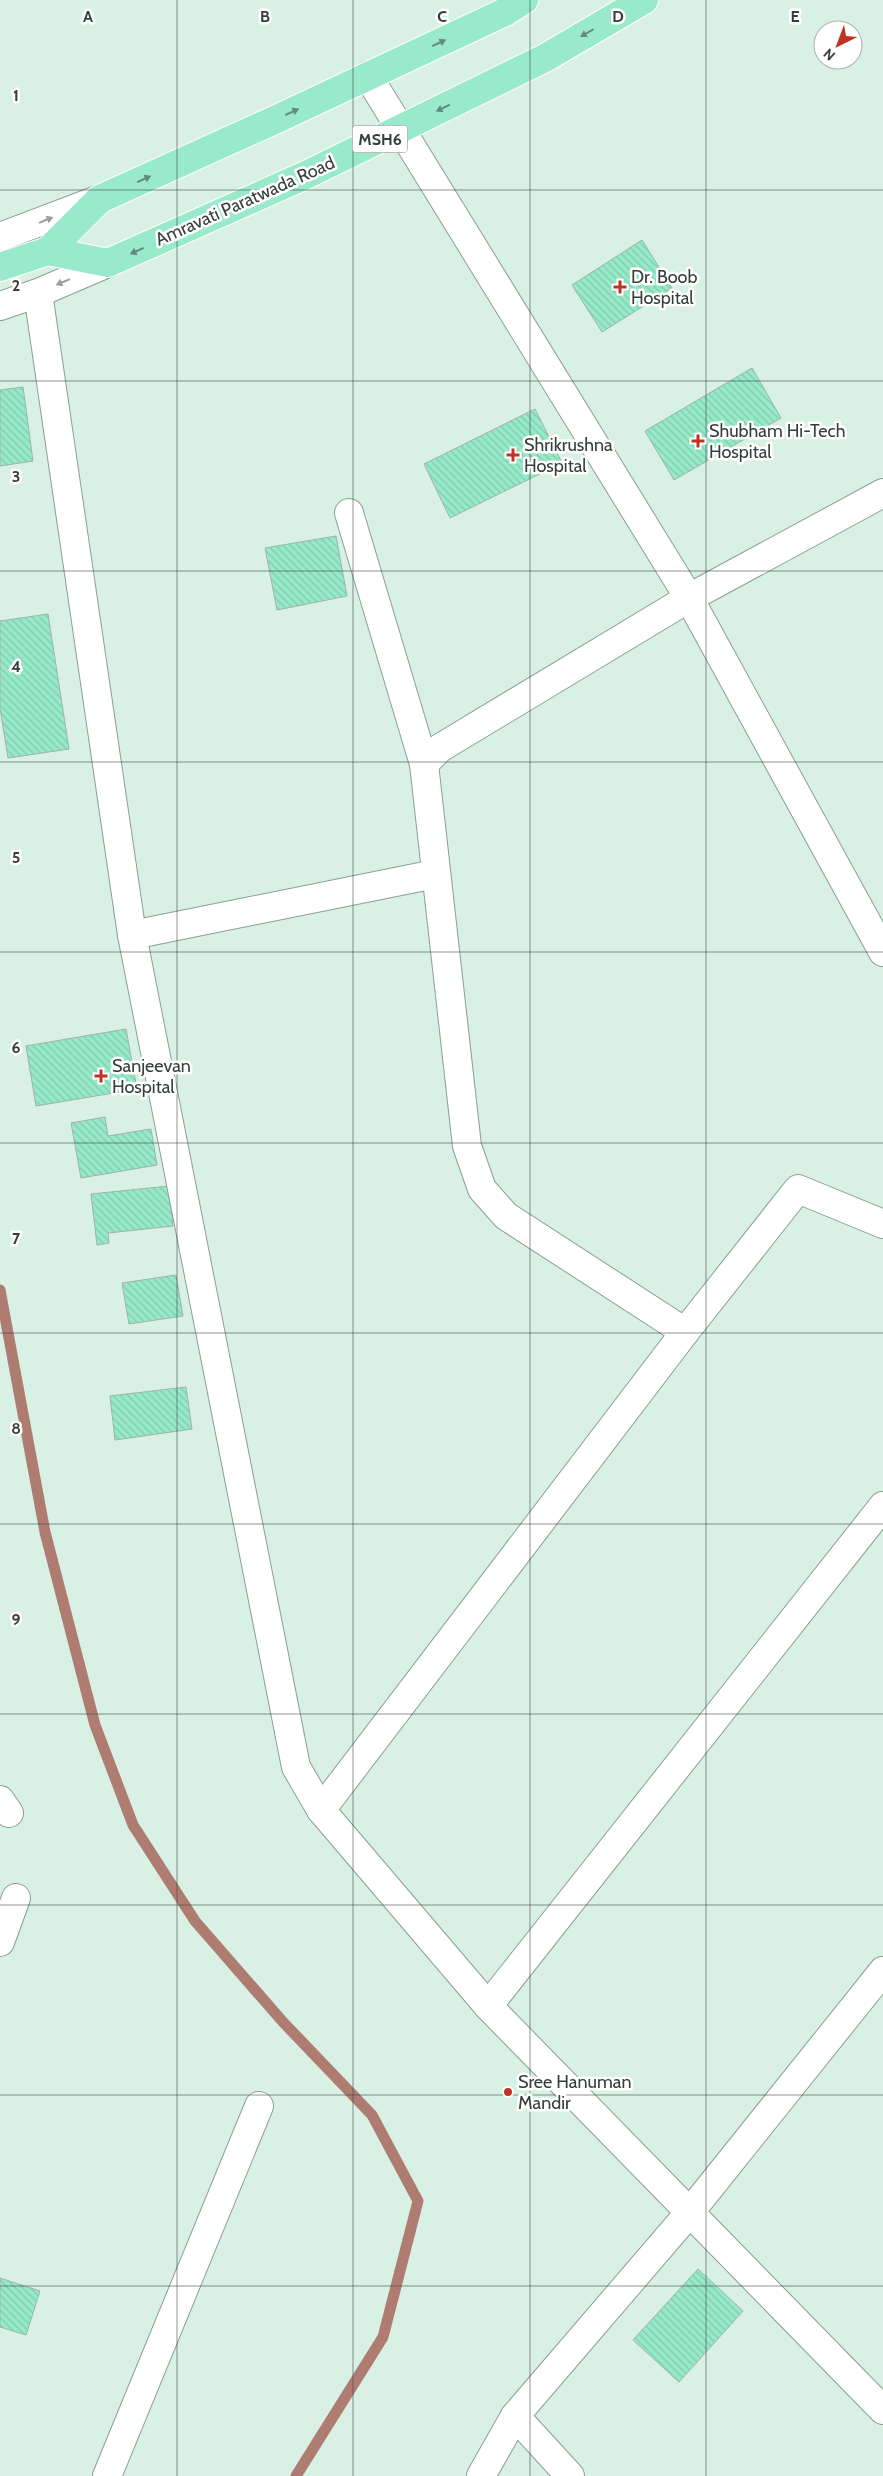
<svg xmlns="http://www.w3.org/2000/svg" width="883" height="2476" font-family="Cabin,sans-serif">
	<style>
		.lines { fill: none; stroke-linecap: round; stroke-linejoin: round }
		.stream { stroke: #af7c72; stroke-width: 11 }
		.building { fill: url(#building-back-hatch); stroke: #9eb3aa }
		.minor-casing { stroke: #8a9f96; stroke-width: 30 }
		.secondary-casing { stroke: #8a9f96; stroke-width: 30 }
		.primary-casing { stroke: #fff; stroke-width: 30 }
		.minor { stroke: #fff; stroke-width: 28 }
		.secondary { stroke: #fff; stroke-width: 28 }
		.primary { stroke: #99e9cd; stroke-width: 28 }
		.oneway { fill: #628b7c }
		.oneway2 { fill: #9a9e9c }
		.grid { fill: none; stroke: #353e3a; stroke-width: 1; stroke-opacity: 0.55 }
		.poi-dot { fill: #bf3224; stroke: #fff; stroke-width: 2 }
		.labels { text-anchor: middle; stroke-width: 5; stroke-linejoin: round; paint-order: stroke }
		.shield { fill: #fff; stroke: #727875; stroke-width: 1 }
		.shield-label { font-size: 16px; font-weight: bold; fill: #353e3a }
		.street-label { font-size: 18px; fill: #353e3a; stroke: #fff }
		.poi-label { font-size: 18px; fill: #353e3a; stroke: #fff; text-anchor: start }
		.grid-label { font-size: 16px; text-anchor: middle; font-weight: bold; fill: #353e3a; stroke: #fff; stroke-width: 5; stroke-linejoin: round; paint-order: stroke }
	</style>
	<defs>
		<pattern id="building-back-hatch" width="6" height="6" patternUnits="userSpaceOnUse" patternTransform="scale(1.25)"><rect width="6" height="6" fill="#96eac8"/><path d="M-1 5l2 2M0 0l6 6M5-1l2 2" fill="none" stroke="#82caad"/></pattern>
	</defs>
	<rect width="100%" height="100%" fill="#d9f0e5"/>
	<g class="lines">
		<polyline class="stream" points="0,1290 45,1532 95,1725 133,1825 195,1921 283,2022 372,2115 418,2201 383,2337 296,2476"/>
	</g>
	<g class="building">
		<polygon points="642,240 672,288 602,332 572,285"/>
		<polygon points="752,368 781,418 674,480 645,431"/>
		<polygon points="23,387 33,461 0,466 0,390"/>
		<polygon points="535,409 562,463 450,518 424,464"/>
		<polygon points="336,536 347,596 277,610 265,548"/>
		<polygon points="48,614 69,749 8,758 0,708 0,621"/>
		<polygon points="126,1029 137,1089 36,1106 26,1046"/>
		<polygon points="105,1117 108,1136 151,1129 157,1165 81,1178 71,1123"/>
		<polygon points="169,1186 173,1226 108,1233 109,1243 97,1245 91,1194"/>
		<polygon points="176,1275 183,1316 129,1324 122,1283"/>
		<polygon points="186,1387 192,1429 115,1440 110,1396"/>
		<polygon points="698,2269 743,2311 679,2382 633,2340"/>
		<polygon points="0,2278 40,2291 26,2335 0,2327"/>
	</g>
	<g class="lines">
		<defs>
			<g id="minor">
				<polyline points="368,76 689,598 883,952"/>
				<polyline points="38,293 132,935 296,1767 321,1810 488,2006 883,2410"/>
				<polyline points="349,513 424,764"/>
				<polyline points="132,935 435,874"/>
				<polyline points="685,1332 506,1216 482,1189 467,1146 424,764 440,748 689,598 883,493"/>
				<polyline points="0,1800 9,1813"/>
				<polyline points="321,1810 685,1332 798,1189 883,1224"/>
				<polyline points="0,1942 16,1898"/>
				<polyline points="488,2006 883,1506"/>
				<polyline points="515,2416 570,2476"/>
				<polyline points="107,2476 259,2106"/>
				<polyline points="481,2476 515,2416 690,2212 883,1971"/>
			</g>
			<g id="secondary">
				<polyline points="0,237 100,199"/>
				<polyline points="0,306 38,293 108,263"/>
			</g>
			<g id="primary">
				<polyline points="48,251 108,263 306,175 545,58 644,0"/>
				<polyline points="0,267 48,251 100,199 279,118 505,12 524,0"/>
			</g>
		</defs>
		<use href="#minor" class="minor-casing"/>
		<use href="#secondary" class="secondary-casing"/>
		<use href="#primary" class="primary-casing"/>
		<use href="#minor" class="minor"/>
		<use href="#secondary" class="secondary"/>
		<use href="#primary" class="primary"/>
	</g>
	<defs><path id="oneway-solid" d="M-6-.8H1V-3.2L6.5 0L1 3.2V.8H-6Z" transform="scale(1.25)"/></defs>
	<g class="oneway">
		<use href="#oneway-solid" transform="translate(587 33) rotate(150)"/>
		<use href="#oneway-solid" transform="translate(439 43) rotate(-25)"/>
		<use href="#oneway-solid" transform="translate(443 108) rotate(154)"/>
		<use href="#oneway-solid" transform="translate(292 112) rotate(-25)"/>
		<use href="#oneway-solid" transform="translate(144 179) rotate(-24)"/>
		<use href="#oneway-solid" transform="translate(137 251) rotate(156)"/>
	</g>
	<g class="oneway2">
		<use href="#oneway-solid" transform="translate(46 220) rotate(-22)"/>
		<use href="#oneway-solid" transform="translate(63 282) rotate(157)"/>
	</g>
	<path class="grid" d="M177,0V2476M353,0V2476M530,0V2476M706,0V2476M0,190H883M0,381H883M0,571H883M0,762H883M0,952H883M0,1143H883M0,1333H883M0,1524H883M0,1714H883M0,1905H883M0,2095H883M0,2286H883"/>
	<g class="poi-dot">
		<path d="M617.5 279.5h5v5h5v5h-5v5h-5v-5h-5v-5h5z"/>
		<path d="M695.5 433.5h5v5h5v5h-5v5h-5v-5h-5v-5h5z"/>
		<path d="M510.5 447.5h5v5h5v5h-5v5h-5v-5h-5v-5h5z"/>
		<path d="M98.5 1068.5h5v5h5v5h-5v5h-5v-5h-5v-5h5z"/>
		<circle cx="508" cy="2092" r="5"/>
	</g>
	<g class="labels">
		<rect class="shield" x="352.5" y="125.5" width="55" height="27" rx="4"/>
		<g class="shield-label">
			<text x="380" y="145">MSH6</text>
		</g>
		<g class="street-label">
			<text transform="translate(245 201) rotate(-24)" y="6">Amravati Paratwada Road</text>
		</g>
		<g class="poi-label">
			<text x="631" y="283">Dr. Boob<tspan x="631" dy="21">Hospital</tspan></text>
			<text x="709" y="437">Shubham Hi-Tech<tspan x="709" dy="21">Hospital</tspan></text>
			<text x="524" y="451">Shrikrushna<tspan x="524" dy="21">Hospital</tspan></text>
			<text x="112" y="1072">Sanjeevan<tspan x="112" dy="21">Hospital</tspan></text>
			<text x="518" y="2088">Sree Hanuman<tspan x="518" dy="21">Mandir</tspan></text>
		</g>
	</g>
	<g class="grid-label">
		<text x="88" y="22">A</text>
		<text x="265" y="22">B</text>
		<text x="442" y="22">C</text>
		<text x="618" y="22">D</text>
		<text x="795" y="22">E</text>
		<text x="16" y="101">1</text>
		<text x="16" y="291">2</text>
		<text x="16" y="482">3</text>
		<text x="16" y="672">4</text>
		<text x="16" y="863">5</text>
		<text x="16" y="1053">6</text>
		<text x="16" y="1244">7</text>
		<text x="16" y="1434">8</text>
		<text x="16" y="1625">9</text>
	</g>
	<g transform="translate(838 45) rotate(222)"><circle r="24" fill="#ffffff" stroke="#aeb2b0"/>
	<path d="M0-4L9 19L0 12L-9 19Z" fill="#bf3224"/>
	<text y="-8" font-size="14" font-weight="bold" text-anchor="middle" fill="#353e3a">N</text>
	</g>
</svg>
